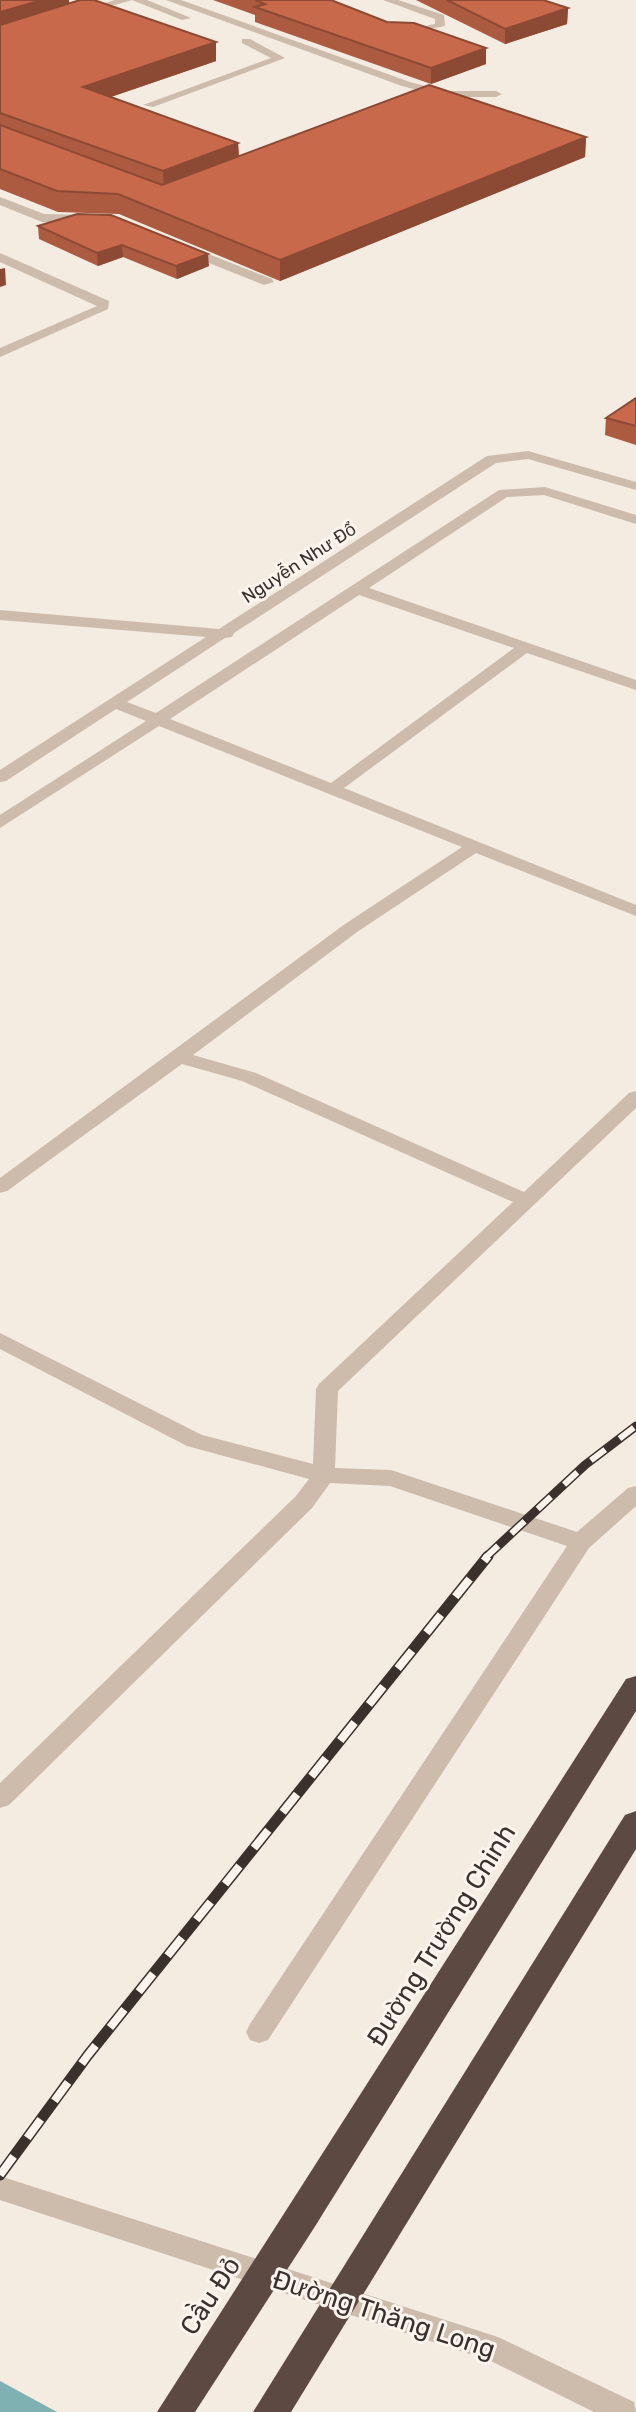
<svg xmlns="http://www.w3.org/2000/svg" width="636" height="2412" font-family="Rubik,sans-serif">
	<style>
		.water { fill: #7fb0b2 }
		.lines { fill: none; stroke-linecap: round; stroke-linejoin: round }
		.minor { fill: #cdbbac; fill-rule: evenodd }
		.highway { fill: #5c4a42; fill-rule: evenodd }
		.rail-far1-casing { stroke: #3b302b; stroke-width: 9 }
		.rail-casing { stroke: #3b302b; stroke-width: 11 }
		.rail-far1 { stroke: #fbf5ee; stroke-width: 6; stroke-dasharray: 18; stroke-linecap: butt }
		.rail { stroke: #fbf5ee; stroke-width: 8; stroke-dasharray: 23; stroke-linecap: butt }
		.wall { fill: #ac5a40 }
		.shaded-wall { fill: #8c4a34 }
		.building { fill: #c8694b; stroke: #8c4a34; stroke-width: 2 }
		.labels { text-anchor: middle; stroke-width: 6; stroke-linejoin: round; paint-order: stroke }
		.far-street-label { font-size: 18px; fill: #3b302b; stroke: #fbf5ee }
		.near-street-label { font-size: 26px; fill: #3b302b; stroke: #fbf5ee }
	</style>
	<rect width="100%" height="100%" fill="#f4ebe1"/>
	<polygon class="water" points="0,2381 57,2412 0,2412"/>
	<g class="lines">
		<g class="minor">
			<polygon points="115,0 147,0 191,18 182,20 132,0 84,14 79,11"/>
			<polygon points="166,0 181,0 410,82 444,91 496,91 502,94 496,97 444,97 402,86"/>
			<polygon points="383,0 398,0 444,15 445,26 400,35 400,31 435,24 435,19"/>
			<polygon points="242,39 250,39 285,58 153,107 143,105 271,58 242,43"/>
			<polygon points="0,197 44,214 89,215 95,219 89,223 42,222 0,205"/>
			<polygon points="183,244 272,279 274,282 264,285 179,251 179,245"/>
			<polygon points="0,253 109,301 108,309 0,357 0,348 97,306 0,262"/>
			<path d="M528,451L636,482V490L528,459L496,463L234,633L232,637L225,638L127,702L156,713L499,490L545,487L636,515V524L544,495L507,497L369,588L636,680V690L527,653L344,788L636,905V916L476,853L357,932L193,1055L256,1073L524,1192L629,1093L636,1091V1108L338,1391L335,1468L391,1470L577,1532L628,1488L636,1486V1506L589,1548L268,2040L259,2043L250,2040L246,2032L250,2024L567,1546L390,1486L330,1483L312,1508L9,1805L0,1808V1783L296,1496L309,1479L187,1446L0,1349V1333L202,1435L313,1464L316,1389L319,1384L513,1202L242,1081L182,1064L7,1191L0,1193V1178L345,924L462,847L159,726L0,828V815L146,721L116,709L6,781L0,782V770L206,637L0,620V610L219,629L487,456ZM359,595L514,648L331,783L170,719Z"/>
			<polygon points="0,2176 498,2337 634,2402 636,2412 594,2412 491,2361 0,2200"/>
		</g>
		<g class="highway">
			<polygon points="636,1676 636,1711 314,2228 195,2412 157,2412 626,1679"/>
			<polygon points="636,1811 636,1849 291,2412 253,2412 625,1815"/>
		</g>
		<defs>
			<polyline id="rail-far1" points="485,1558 585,1465 636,1426"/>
			<polyline id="rail" points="0,2175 88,2055 488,1556"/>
		</defs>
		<use href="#rail-far1" class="rail-far1-casing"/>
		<use href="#rail" class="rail-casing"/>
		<use href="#rail-far1" class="rail-far1"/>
		<use href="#rail" class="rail"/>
	</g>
	<g class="wall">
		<polygon points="0,0 69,0 69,3 216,61 111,97 238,143 239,156 586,137 585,157 280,281 119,214 58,212 0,189"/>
		<polygon points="213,0 331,0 387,22 486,48 486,64 431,84 255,22 255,15"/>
		<polygon points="416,0 543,0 568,8 567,24 505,44"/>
		<polygon points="77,214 209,266 177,279 123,257 98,266 39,239 38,226"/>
		<polygon points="636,398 636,445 605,435 606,418"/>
	</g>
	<g class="shaded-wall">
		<polygon points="42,0 69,0 70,10 0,30 0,12"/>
		<polygon points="568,8 567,24 505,44 505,29"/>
		<polygon points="216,42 216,61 84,106 83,87"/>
		<polygon points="486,48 486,64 431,84 431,68"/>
		<polygon points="586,137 585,157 280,281 280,260"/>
		<polygon points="238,143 239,162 164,191 163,171"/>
		<polygon points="122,245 123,257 98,266 97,253"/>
		<polygon points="208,254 209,266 177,279 176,266"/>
		<polygon points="5,268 6,285 0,287 0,269"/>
	</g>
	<g class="building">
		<polygon points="0,0 42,0 0,12"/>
		<polygon points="80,0 94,0 216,42 83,87 238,143 163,171 0,113 0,25"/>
		<polygon points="255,0 331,0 387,22 414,23 486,48 431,68 255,7 265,4"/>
		<polygon points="447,0 543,0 568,8 505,29"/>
		<polygon points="429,85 586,137 280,260 118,194 57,191 0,169 0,125 162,185"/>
		<polygon points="77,214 111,215 208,254 176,266 122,245 97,253 38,226"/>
		<polygon points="636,398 636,426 606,418"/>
	</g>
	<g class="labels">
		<g class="far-street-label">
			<text transform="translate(299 563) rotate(-33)" y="6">Nguyễn Như Đổ</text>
		</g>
		<g class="near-street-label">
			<text transform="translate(441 1935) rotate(-58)" y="9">Đường Trường Chinh</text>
			<text transform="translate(210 2296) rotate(-57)" y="9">Cầu Đỏ</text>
			<text transform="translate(384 2314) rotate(18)" y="9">Đường Thăng Long</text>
		</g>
	</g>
</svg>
